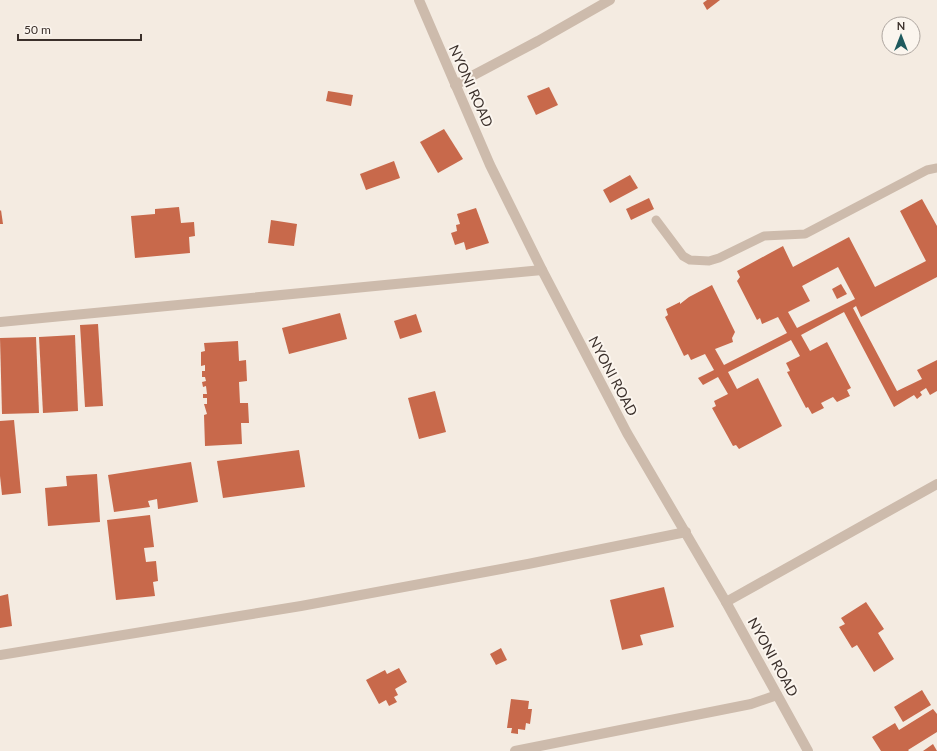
<svg xmlns="http://www.w3.org/2000/svg" width="937" height="751" font-family="Lato,sans-serif">
	<style>
		.building { fill: #c8694b; fill-rule: evenodd }
		.lines { fill: none; stroke-linecap: round; stroke-linejoin: round }
		.lane { stroke: #cdbbac; stroke-width: 9 }
		.street { stroke: #cdbbac; stroke-width: 10 }
		.labels { text-anchor: middle; stroke-width: 4; stroke-linejoin: round; paint-order: stroke }
		.street-label { font-size: 14px; fill: #3b302b; stroke: #fbf5ee }
	</style>
	<rect width="100%" height="100%" fill="#f4ebe1"/>
	<g class="building">
		<polygon points="707,0 720,0 707,10 703,3"/>
		<polygon points="549,87 558,105 536,115 527,96"/>
		<polygon points="328,91 353,95 351,106 326,101"/>
		<polygon points="444,129 463,159 438,173 420,142"/>
		<polygon points="394,161 400,178 366,190 360,174"/>
		<polygon points="630,175 638,188 610,203 603,190"/>
		<polygon points="649,198 654,209 631,220 626,209"/>
		<path d="M922,199L937,226V277L861,317L856,306L853,308L897,391L922,379L917,370L937,360V391L930,395L926,388L920,392L922,395L917,399L914,395L894,407L844,312L801,335L810,351L827,342L851,388L847,390L850,396L837,402L833,397L821,403L824,408L812,414L808,407L806,408L787,372L790,371L786,363L800,356L791,340L728,372L737,389L758,378L782,426L739,449L736,445L733,446L712,408L716,406L714,401L728,394L718,377L703,385L698,378L714,370L705,354L691,360L688,354L684,356L665,317L668,315L666,309L680,302V304L689,297L712,285L735,332L732,338L733,342L715,349L724,365L787,333L778,317L762,324L760,318L757,320L737,281L740,277L737,271L783,246L793,267L849,237L875,287L926,261L900,211ZM838,267L855,299L797,328L788,312L810,301L802,286Z"/>
		<polygon points="179,207 181,223 194,222 195,236 189,237 190,253 135,258 131,216 155,214 155,209"/>
		<polygon points="476,208 489,243 466,250 464,242 455,245 451,233 457,231 456,225 460,224 457,214"/>
		<polygon points="1,210 3,224 0,224 0,211"/>
		<polygon points="271,220 297,224 294,246 268,243"/>
		<polygon points="841,284 847,294 837,299 832,289"/>
		<polygon points="340,313 347,339 289,354 282,328"/>
		<polygon points="416,314 422,332 400,339 394,321"/>
		<polygon points="98,324 103,406 85,407 80,325"/>
		<polygon points="75,335 78,411 43,413 39,337"/>
		<polygon points="36,337 39,413 2,414 0,338"/>
		<polygon points="238,341 239,361 246,360 247,381 239,382 240,403 248,403 249,423 241,423 242,444 205,446 204,415 207,414 204,404 207,404 207,398 203,398 203,394 207,394 206,386 203,387 202,382 206,381 205,377 202,377 202,371 205,371 205,365 201,366 201,352 205,351 204,343"/>
		<polygon points="435,391 446,432 419,439 408,398"/>
		<polygon points="14,420 21,493 2,495 0,476 0,421"/>
		<polygon points="299,450 305,487 223,498 217,461"/>
		<polygon points="191,462 198,502 158,509 157,499 148,501 150,507 114,512 108,475"/>
		<polygon points="97,474 100,522 48,526 45,488 67,486 66,476"/>
		<polygon points="150,515 154,547 144,548 146,562 156,561 158,581 153,582 155,596 116,600 107,520"/>
		<polygon points="664,587 674,627 640,635 643,645 622,650 610,600"/>
		<polygon points="8,594 12,626 0,628 0,596"/>
		<polygon points="866,602 884,629 878,633 894,659 874,672 857,645 852,648 839,627 845,624 841,618"/>
		<polygon points="501,648 507,660 496,665 490,654"/>
		<polygon points="399,668 407,682 395,689 398,695 394,697 397,702 389,706 386,700 379,704 366,680 385,670 387,674"/>
		<polygon points="922,690 931,705 903,722 894,707"/>
		<polygon points="511,699 529,701 528,709 532,709 530,724 526,723 525,730 518,729 518,734 511,733 512,728 507,728"/>
		<polygon points="933,709 937,714 937,732 908,750 909,751 881,751 872,737 895,723 899,730"/>
		<polygon points="933,744 937,751 923,751"/>
	</g>
	<g class="lines">
		<polyline class="lane" points="656,220 683,256 690,260 709,261 719,258 764,236 805,234 927,170 937,168"/>
		<g class="street">
			<polyline points="419,0 490,165 542,270 627,433 726,602 808,751"/>
			<polyline points="455,85 538,41 610,0"/>
			<polyline points="0,322 542,270"/>
			<polyline points="726,602 937,484"/>
			<polyline points="0,655 301,606 528,564 686,532"/>
			<polyline points="515,751 751,704 777,695"/>
		</g>
	</g>
	<g class="labels">
		<g class="street-label">
			<text transform="translate(471 86) rotate(66)" y="5">NYONI ROAD</text>
			<text transform="translate(613 376) rotate(62)" y="5">NYONI ROAD</text>
			<text transform="translate(773 657) rotate(61)" y="5">NYONI ROAD</text>
		</g>
	</g>
	<g transform="translate(901 36)"><circle r="19" fill="#fbf5ee" stroke="#aea6a0"/>
	<path d="M0-3L7 15L0 10L-7 15Z" fill="#1f5a5e"/>
	<text y="-6" font-size="11" font-weight="bold" text-anchor="middle" fill="#3b302b">N</text>
	</g>
	<path d="M18 34v6h123v-6" fill="none" stroke="#3b302b" stroke-width="2"/>
	<text x="24" y="34" font-size="12" fill="#3b302b" stroke="#fbf5ee" stroke-width="3" paint-order="stroke">50 m</text>
</svg>
